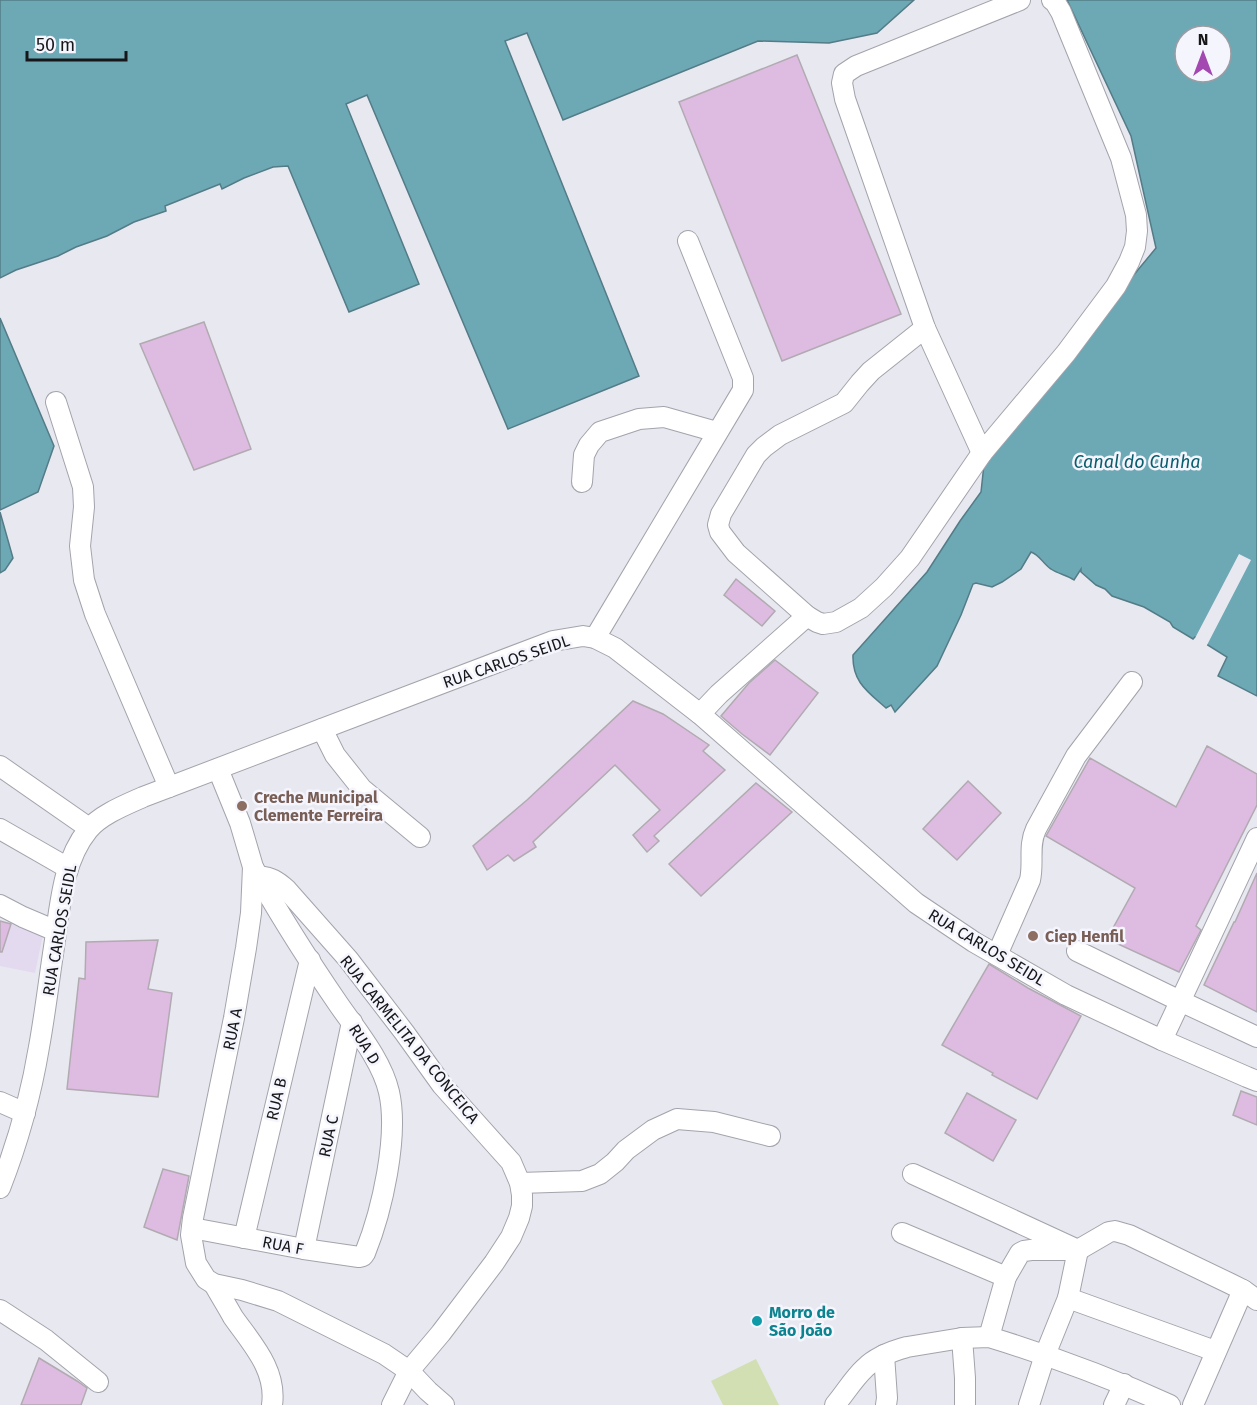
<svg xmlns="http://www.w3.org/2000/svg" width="1257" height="1405" font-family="'Fira Sans',sans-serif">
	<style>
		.industrial { fill: #e4daef }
		.green { fill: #d1dfb3 }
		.water { fill: #6da8b5; stroke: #537c86; stroke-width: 1.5; fill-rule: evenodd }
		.pier { fill: #e8e8f1 }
		.building { fill: #debce1; stroke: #b1aab1; stroke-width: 1.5 }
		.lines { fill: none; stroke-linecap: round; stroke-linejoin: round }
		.minor-casing { stroke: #a3a3ac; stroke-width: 22 }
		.minor { stroke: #fff; stroke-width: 20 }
		.education-dot { fill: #8d6e63; stroke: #f5f5fe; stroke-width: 2 }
		.culture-dot { fill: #0f9aa8; stroke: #f5f5fe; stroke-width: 2 }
		.labels { text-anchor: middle; stroke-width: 5; stroke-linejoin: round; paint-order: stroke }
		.street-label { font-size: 16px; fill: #17171a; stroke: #f5f5fe }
		.education-label { font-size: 16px; font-weight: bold; fill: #785e54; stroke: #f5f5fe; text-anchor: start }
		.culture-label { font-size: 16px; font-weight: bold; fill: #0d838f; stroke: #f5f5fe; text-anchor: start }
		.water-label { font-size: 18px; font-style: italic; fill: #0a5e6c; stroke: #f5f5fe }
	</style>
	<rect width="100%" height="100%" fill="#e8e8f1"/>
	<polygon class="industrial" points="0,921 12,923 43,935 35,973 0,966"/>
	<polygon class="green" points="756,1359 779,1405 723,1405 711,1381"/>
	<g class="water">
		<polygon points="0,0 914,0 877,33 829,43 758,41 563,120 527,33 505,41 639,376 508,429 367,95 346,104 419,284 349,312 288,166 273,167 244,178 222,189 220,184 165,206 166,211 134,222 107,236 76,247 58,256 16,270 0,278"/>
		<path d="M1067,0H1257V696L1218,676L1227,657L1195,637L1193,639L1173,627L1170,622L1144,607L1112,596L1105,589L1096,585L1081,572V569L1074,580C1067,575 1058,574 1051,569C1043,564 1040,555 1031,552L1021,569L1002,582L992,587L976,583L973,584L961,615L937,666L895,712L891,705L886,708C868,692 852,682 853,655L927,572L960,521L981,492L985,455L1156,248L1131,136ZM1185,36H1221V72H1185Z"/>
		<polygon points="0,318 54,446 38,492 0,510"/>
		<polygon points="0,512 13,558 5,570 0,573"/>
	</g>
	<polygon class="pier" points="1239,554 1251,560 1206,647 1195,641 1193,642"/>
	<g class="building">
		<polygon points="797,55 901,314 782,361 679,102"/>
		<polygon points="204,322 251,449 194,470 140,344"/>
		<polygon points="736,579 775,611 762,626 724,595"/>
		<polygon points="775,660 818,693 770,755 742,734 721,716 749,683"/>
		<polygon points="633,701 663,714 709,745 703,751 725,770 654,836 659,841 647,852 633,835 660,810 615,765 533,842 536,847 514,861 508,855 487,870 473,846 527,800"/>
		<polygon points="1207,746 1257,774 1257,805 1196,926 1201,930 1179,972 1107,939 1135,888 1046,836 1090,758 1176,807"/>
		<polygon points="968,781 1001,813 957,860 923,829"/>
		<polygon points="756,783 792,812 701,896 669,864"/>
		<polygon points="1257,873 1257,1012 1204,985 1234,922 1235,922"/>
		<polygon points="0,921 11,924 2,952 0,952"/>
		<polygon points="158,940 148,989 172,993 158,1097 67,1089 79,978 85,979 86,942"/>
		<polygon points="989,964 1028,988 1081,1016 1037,1099 992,1075 993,1073 942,1045"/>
		<polygon points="1241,1091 1257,1097 1257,1125 1233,1115"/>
		<polygon points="967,1093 1016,1120 993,1161 945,1133"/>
		<polygon points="163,1169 189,1176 177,1240 144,1227"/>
		<polygon points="39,1358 77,1381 87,1388 81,1405 21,1405"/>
	</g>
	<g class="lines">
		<defs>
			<g id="minor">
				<polyline points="1020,0 856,66 844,74 842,83 845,99 925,328 982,453 1066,353 1116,286 1129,262 1135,247 1137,231 1136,215 1121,158 1061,12 1055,2 1052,0"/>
				<polyline points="925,328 871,371 860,383 844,403 780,435 764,447 756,455 721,514 718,525 720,532 736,553 807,616 817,622 823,624 836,622 861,608 884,587 910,558 982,453"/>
				<polyline points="56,402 83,487 84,507 80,546 84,580 95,614 169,787"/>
				<polyline points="582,482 584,455 589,445 600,432 639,419 664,417 717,432"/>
				<polyline points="595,638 743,390 743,378 688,241"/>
				<polyline points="700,714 719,694 807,616"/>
				<polyline points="322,729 335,755 362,789 420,837"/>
				<polyline points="0,766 89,828"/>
				<polyline points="218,769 240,823 253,867 251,913 246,948 234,1018 193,1218 191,1235 196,1263 206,1279 214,1284 242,1290 278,1301 384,1354 409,1371 428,1391 444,1405"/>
				<polyline points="0,829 68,868"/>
				<path d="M258,876C272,878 276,880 287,890L348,959L404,1032L442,1085L511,1162L520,1183L522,1195V1206L519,1218L511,1237L494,1263L441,1333L409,1371L392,1405"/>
				<polyline points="0,905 23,917 56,931"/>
				<polyline points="1077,951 1180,1001 1257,1037"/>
				<path d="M997,955L1030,880C1034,862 1028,846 1036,829L1076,756L1132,682"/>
				<polyline points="1162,1040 1257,838"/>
				<polyline points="0,1102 25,1113"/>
				<polyline points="913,1174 1078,1250 1068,1298 1045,1355 1029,1405"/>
				<polyline points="520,1183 582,1181 600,1174 615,1162 626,1150 653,1130 677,1119 714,1122 770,1136"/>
				<path d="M0,1188C18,1142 31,1095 39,1047C45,1014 49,980 54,947C60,908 62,862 88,830C100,815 125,805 143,797L553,641L583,636L595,638L615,648L700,714L916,903L974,942L1066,995L1162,1040L1247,1077L1257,1081"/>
				<path d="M192,1228L304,1249L359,1257L363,1256L365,1253C382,1211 399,1136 389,1092C382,1061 357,1031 339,1005C309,961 280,916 254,869"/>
				<polyline points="902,1233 1006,1277"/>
				<polyline points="244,1238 310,960"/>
				<polyline points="304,1249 352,1022"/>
				<path d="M214,1284C220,1295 227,1306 233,1317C252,1344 277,1370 272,1405"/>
				<polyline points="1068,1298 1215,1351"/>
				<polyline points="0,1310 46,1340 98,1382"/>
				<polyline points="989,1337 1006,1277 1020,1253 1024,1251 1031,1250 1078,1250 1109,1232 1115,1231 1129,1235 1231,1284 1243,1290 1257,1300"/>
				<polyline points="962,1338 965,1378 965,1405"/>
				<polyline points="884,1355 887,1398 886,1405"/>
				<path d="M835,1405C845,1393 854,1378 865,1368C876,1357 892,1351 907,1347L962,1338L989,1337C1051,1356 1111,1378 1170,1405"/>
				<polyline points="1114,1405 1124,1384"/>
				<polyline points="1193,1405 1243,1290"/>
			</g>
		</defs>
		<use href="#minor" class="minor-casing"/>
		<use href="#minor" class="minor"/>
	</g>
	<g class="education-dot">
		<circle cx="242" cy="806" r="6"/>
		<circle cx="1033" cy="936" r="6"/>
	</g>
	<circle class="culture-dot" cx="757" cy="1321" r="6"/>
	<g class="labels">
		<g class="street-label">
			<text transform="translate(506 661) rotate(-19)" y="6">RUA CARLOS SEIDL</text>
			<text transform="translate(59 930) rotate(-80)" y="6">RUA CARLOS SEIDL</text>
			<text transform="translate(987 947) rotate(31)" y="6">RUA CARLOS SEIDL</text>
			<text transform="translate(232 1029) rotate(-79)" y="6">RUA A</text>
			<text transform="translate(410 1039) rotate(51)" y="6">RUA CARMELITA DA CONCEICA</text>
			<text transform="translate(365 1044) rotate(58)" y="6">RUA D</text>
			<text transform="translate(276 1099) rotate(-77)" y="6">RUA B</text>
			<text transform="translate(328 1136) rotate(-78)" y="6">RUA C</text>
			<text transform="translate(283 1245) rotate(11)" y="6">RUA F</text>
		</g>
		<g class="education-label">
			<text x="254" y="803">Creche Municipal<tspan x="254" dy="18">Clemente Ferreira</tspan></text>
			<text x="1045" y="942">Ciep Henfil</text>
		</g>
		<g class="culture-label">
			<text x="769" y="1318">Morro de<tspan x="769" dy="18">São João</tspan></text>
		</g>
		<g class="water-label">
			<text x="1137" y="468">Canal do Cunha</text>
		</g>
	</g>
	<g transform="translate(1203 54)"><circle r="28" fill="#f5f5fe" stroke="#9c9ca3" stroke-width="1.5"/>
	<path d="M0-4.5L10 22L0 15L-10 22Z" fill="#a347b1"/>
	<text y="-9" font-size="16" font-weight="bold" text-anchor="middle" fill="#17171a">N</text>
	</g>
	<path d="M27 51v9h99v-9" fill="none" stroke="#17171a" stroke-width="3"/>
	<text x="36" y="51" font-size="18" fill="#17171a" stroke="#f5f5fe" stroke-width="4.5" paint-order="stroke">50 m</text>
</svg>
